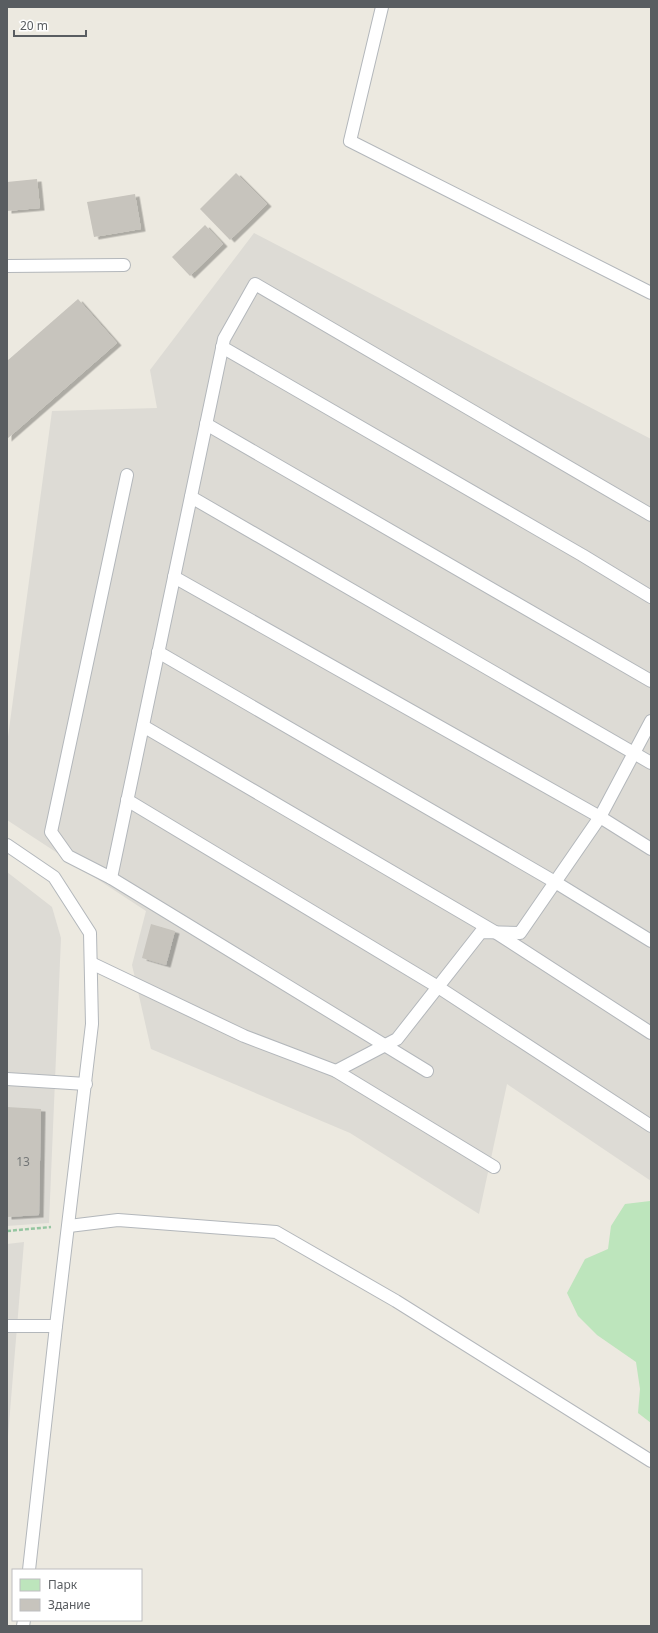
<svg xmlns="http://www.w3.org/2000/svg" width="658" height="1633" font-family="'Noto Sans',sans-serif">
	<style>
		.industrial { fill: #dddbd5 }
		.green { fill: #bde5bc }
		.building { fill: #c7c4bd; filter: url(#shadow) }
		.lines { fill: none; stroke-linecap: round; stroke-linejoin: round }
		.service-casing { stroke: #b3b7bb; stroke-width: 14 }
		.path { stroke: #95c6a1; stroke-width: 2.5; stroke-dasharray: 4 2; stroke-linecap: butt }
		.service { stroke: #fff; stroke-width: 12 }
		.labels { text-anchor: middle; stroke-width: 3.5; stroke-linejoin: round; paint-order: stroke }
		.number-label { font-size: 12px; fill: #747778 }
	</style>
	<defs>
		<filter id="shadow"><feDropShadow dx="4.5" dy="2.5" stdDeviation="0" flood-color="#0004"/></filter>
	</defs>
	<rect width="100%" height="100%" fill="#ece9e0"/>
	<g class="industrial">
		<polygon points="254,233 651,439 651,1181 507,1084 479,1214 350,1133 151,1049 132,965 146,911 7,820 7,744 52,411 157,408 150,370"/>
		<polygon points="7,872 52,907 61,938 49,1223 7,1226"/>
		<polygon points="24,1242 7,1448 7,1244"/>
	</g>
	<polygon class="green" points="650,1201 651,1201 651,1423 638,1413 640,1389 636,1362 597,1335 578,1316 567,1293 585,1259 608,1249 611,1226 625,1204"/>
	<g class="building">
		<polygon points="236,173 267,204 230,240 200,209"/>
		<polygon points="37,179 40,208 7,211 7,182"/>
		<polygon points="135,194 141,229 94,237 87,202"/>
		<polygon points="205,225 223,244 190,276 172,257"/>
		<polygon points="78,299 117,343 7,439 7,361"/>
		<polygon points="151,924 175,931 166,965 142,958"/>
		<polygon points="7,1107 41,1109 39,1215 7,1217"/>
	</g>
	<g class="lines">
		<defs>
			<g id="service">
				<polyline points="382,7 350,141 651,293"/>
				<polyline points="7,266 124,265"/>
				<polyline points="222,347 582,555 651,597"/>
				<polyline points="206,424 651,681"/>
				<polyline points="127,475 51,832 68,856 111,878 427,1071"/>
				<polyline points="191,497 651,763"/>
				<polyline points="174,577 600,817 651,849"/>
				<polyline points="158,652 555,882 651,941"/>
				<polyline points="143,726 495,932 651,1033"/>
				<polyline points="127,800 438,987 651,1126"/>
				<polyline points="7,845 54,877 90,933 92,1024 56,1326 29,1570"/>
				<polyline points="111,878 224,339 255,284 651,515"/>
				<polyline points="91,963 244,1036 336,1071 397,1039 481,932 520,933 600,817 651,721"/>
				<polyline points="336,1071 494,1167"/>
				<polyline points="7,1079 86,1084"/>
				<polyline points="69,1226 118,1220 276,1232 396,1301 651,1461"/>
				<polyline points="7,1326 56,1326"/>
				<polyline points="23,1626 24,1620"/>
			</g>
		</defs>
		<use href="#service" class="service-casing"/>
		<polyline class="path" points="7,1231 51,1227"/>
		<use href="#service" class="service"/>
	</g>
	<g class="labels">
		<g class="number-label">
			<text x="23" y="1166">13</text>
		</g>
	</g>
	<rect width="658" height="1633" fill="none" stroke="#595d61" stroke-width="16"/>
	<rect x="12" y="1569" width="130" height="52" fill="#ffffff" stroke="#bdbec0"/>
	<rect x="20" y="1579" width="20" height="12" fill="#bde5bc" stroke="#bdbec0"/>
	<text x="48" y="1589" font-size="12" fill="#595d61">Парк</text>
	<rect x="20" y="1599" width="20" height="12" fill="#c7c4bd" stroke="#bdbec0"/>
	<text x="48" y="1609" font-size="12" fill="#595d61">Здание</text>
	<path d="M14 30v6h72v-6" fill="none" stroke="#595d61" stroke-width="2"/>
	<text x="20" y="30" font-size="12" fill="#595d61" stroke="#ffffff" stroke-width="3" paint-order="stroke">20 m</text>
</svg>
